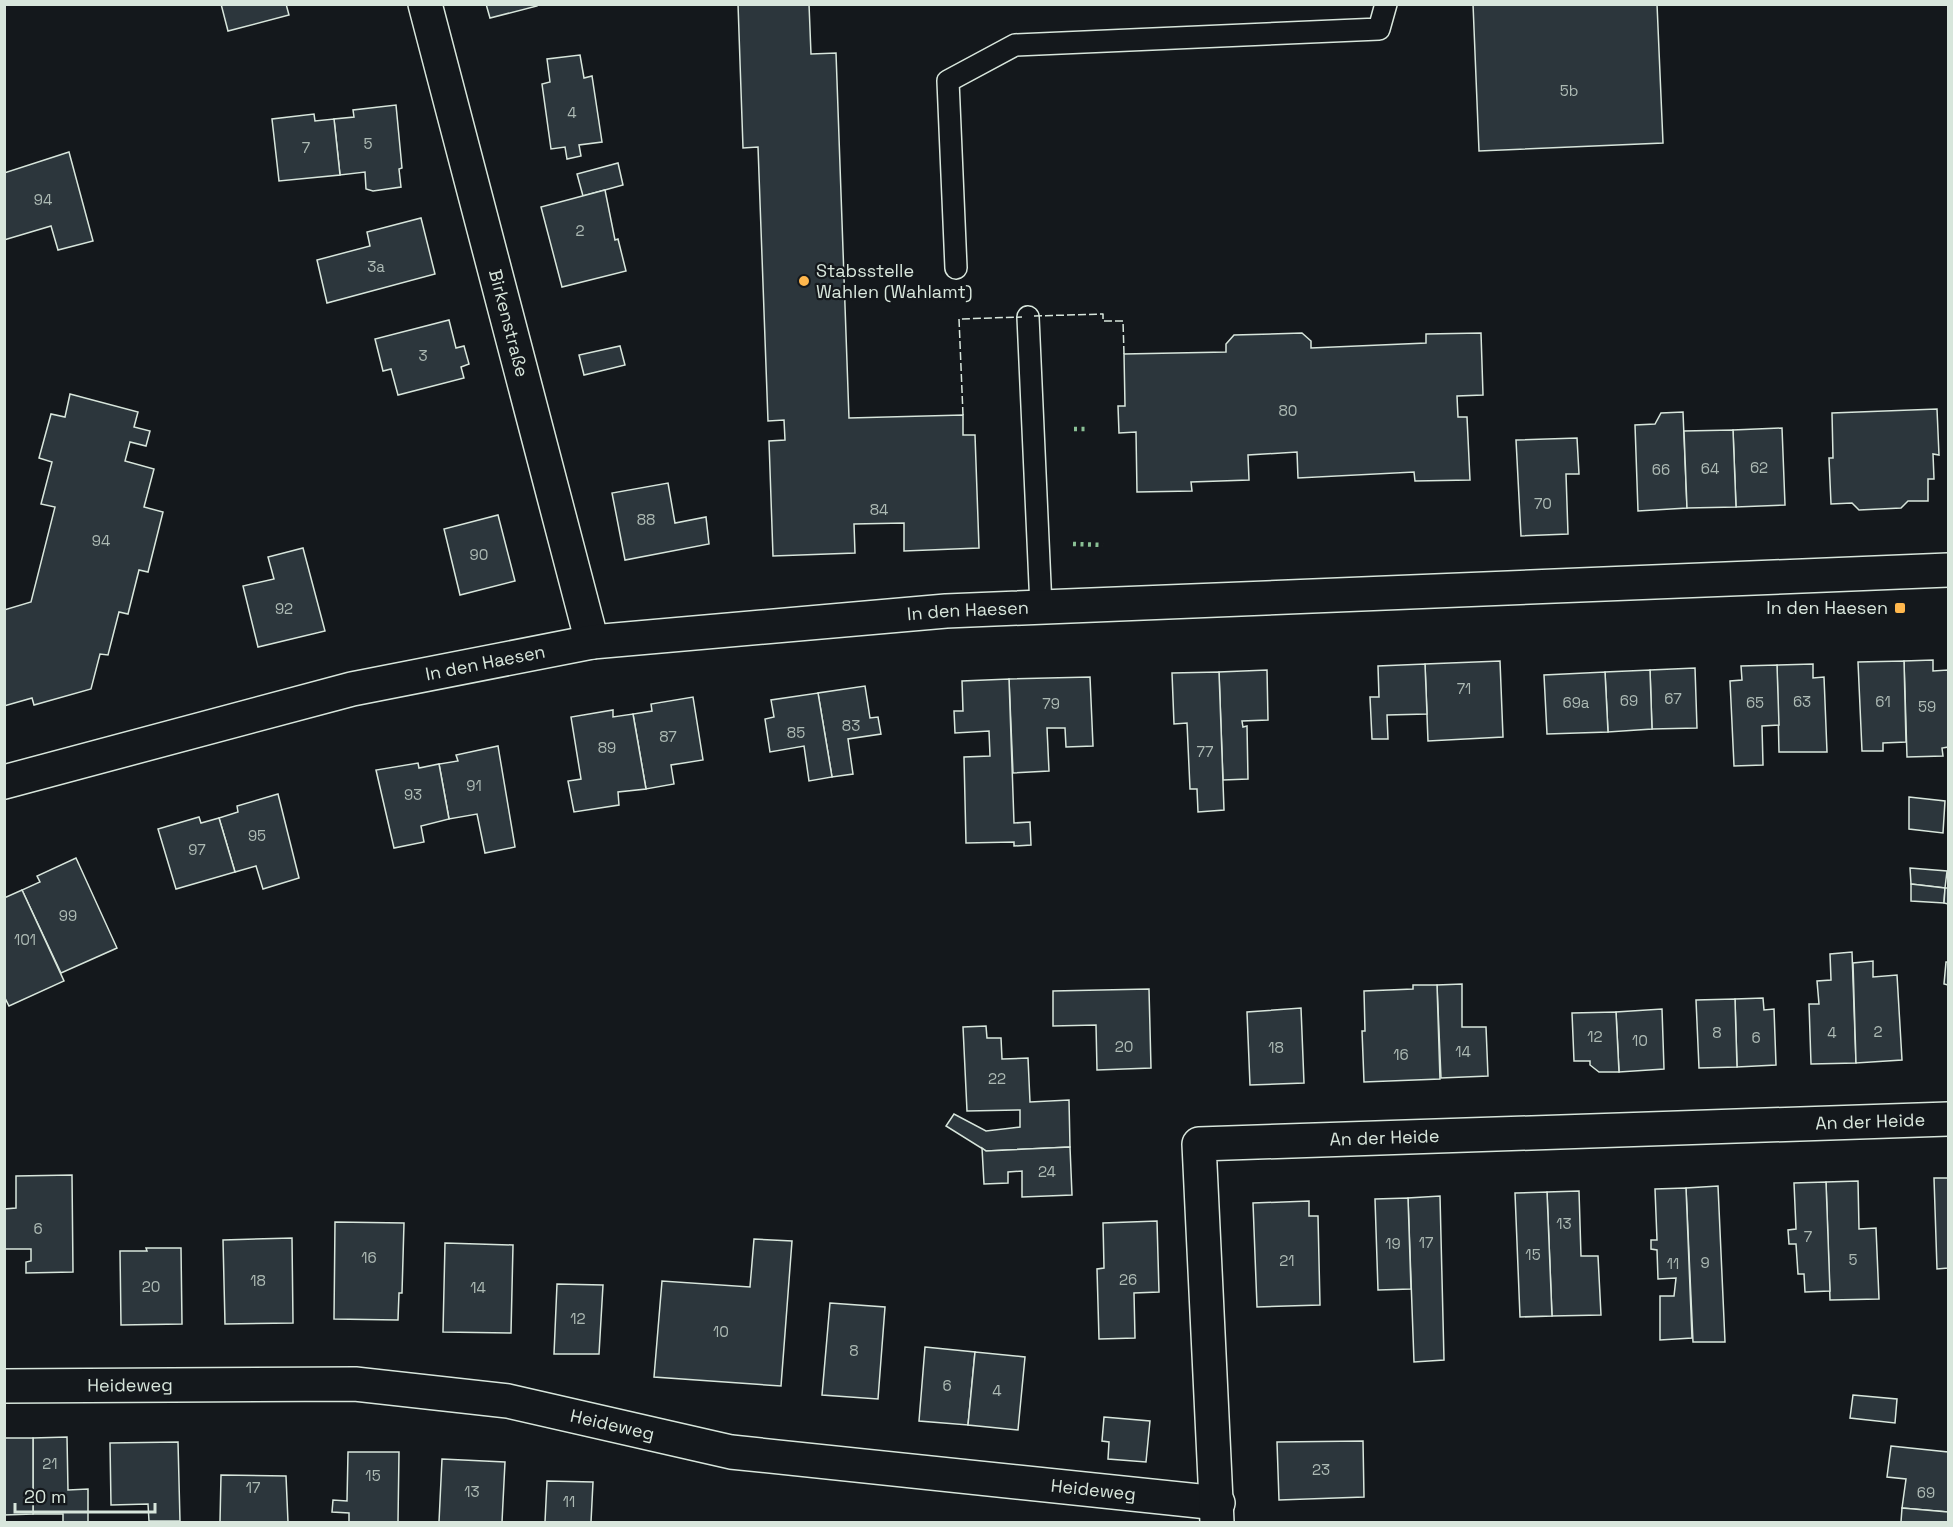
<svg xmlns="http://www.w3.org/2000/svg" width="1953" height="1527" font-family="'Space Grotesk',sans-serif">
	<style>
		.building { fill: #2c363c; stroke: #d8e6dc; stroke-width: 1.5 }
		.lines { fill: none; stroke-linecap: round; stroke-linejoin: round }
		.service-casing { stroke: #d8e6dc; stroke-width: 24 }
		.minor-casing { stroke: #d8e6dc; stroke-width: 36 }
		.service { stroke: #14181c; stroke-width: 21 }
		.minor { stroke: #14181c; stroke-width: 33 }
		.hedge { stroke: #8ac095; stroke-width: 4.5; stroke-dasharray: 3 4.5; stroke-linecap: butt }
		.fence { stroke: #d8e6dc; stroke-width: 1.5; stroke-dasharray: 8 3; stroke-linecap: butt }
		.poi-dot { fill: #ffb74d; stroke: #14181c; stroke-width: 2 }
		.labels { text-anchor: middle; stroke-width: 4.5; stroke-linejoin: round; paint-order: stroke }
		.number-label { font-size: 15px; fill: #adbab4 }
		.poi-label { font-size: 18px; fill: #d8e6dc; stroke: #14181c; text-anchor: start }
		.street-label { font-size: 18px; fill: #d8e6dc; stroke: #14181c }
	</style>
	<rect width="100%" height="100%" fill="#14181c"/>
	<g class="building">
		<polygon points="221,4 286,4 289,15 228,31"/>
		<polygon points="486,4 537,4 537,6 490,18"/>
		<polygon points="738,4 809,4 811,54 836,53 849,418 963,415 963,435 975,435 979,548 904,551 904,523 854,524 855,553 773,556 769,441 785,440 784,420 768,421 758,147 743,148"/>
		<polygon points="1473,4 1657,4 1663,143 1479,151"/>
		<polygon points="580,55 584,78 592,76 602,142 579,145 581,156 567,159 565,147 551,149 542,84 550,82 547,59"/>
		<polygon points="396,105 402,168 399,169 401,187 373,191 366,189 365,172 340,175 334,119 354,117 353,110"/>
		<polygon points="314,114 315,121 334,119 340,175 279,181 272,119"/>
		<polygon points="69,152 93,241 58,250 51,226 4,240 4,173"/>
		<polygon points="618,163 623,185 583,196 577,174"/>
		<polygon points="605,190 615,240 618,239 626,271 562,287 541,207"/>
		<polygon points="421,218 435,274 327,303 317,260 370,246 367,232"/>
		<polygon points="449,320 456,348 464,346 469,364 461,367 464,378 398,395 391,369 383,371 375,339"/>
		<polygon points="1302,333 1311,341 1311,348 1426,343 1426,334 1481,333 1483,395 1457,396 1458,417 1467,417 1470,480 1415,481 1414,472 1298,478 1297,452 1248,455 1249,480 1191,482 1192,491 1137,492 1136,432 1119,433 1118,406 1125,406 1124,354 1226,352 1226,344 1234,335"/>
		<polygon points="620,346 625,365 584,375 579,355"/>
		<polygon points="70,394 138,412 134,427 150,431 146,446 130,442 125,461 154,469 144,507 163,512 148,572 139,570 128,614 119,612 108,655 100,654 91,689 34,705 32,698 4,706 4,610 31,602 55,507 41,504 52,462 39,458 51,414 65,417"/>
		<polygon points="1937,409 1939,455 1933,454 1934,479 1928,479 1928,501 1908,501 1901,508 1859,510 1852,503 1831,504 1829,458 1833,458 1832,413"/>
		<polygon points="1683,412 1687,508 1638,511 1635,425 1655,424 1661,413"/>
		<polygon points="1782,428 1785,505 1736,507 1733,430"/>
		<polygon points="1733,430 1736,507 1687,508 1684,431"/>
		<polygon points="1577,438 1579,474 1566,474 1568,534 1521,536 1516,440"/>
		<polygon points="668,483 675,523 706,517 709,544 625,560 612,493"/>
		<polygon points="498,515 515,581 460,595 444,529"/>
		<polygon points="303,548 325,631 258,647 243,586 274,579 268,557"/>
		<polygon points="1933,660 1933,671 1948,670 1948,747 1942,748 1943,756 1907,757 1904,661"/>
		<polygon points="1500,661 1503,737 1428,741 1425,664"/>
		<polygon points="1904,661 1906,742 1883,743 1883,751 1862,751 1858,662"/>
		<polygon points="1425,664 1427,714 1387,715 1388,739 1372,739 1370,697 1379,697 1378,666"/>
		<polygon points="1813,664 1813,678 1824,677 1827,752 1779,752 1777,665"/>
		<polygon points="1777,665 1779,725 1762,726 1763,765 1734,766 1730,681 1742,680 1741,666"/>
		<polygon points="1695,668 1697,728 1652,729 1650,670"/>
		<polygon points="1267,670 1268,720 1242,721 1243,727 1247,726 1248,779 1223,780 1219,672"/>
		<polygon points="1650,670 1652,729 1608,732 1605,672"/>
		<polygon points="1219,672 1224,810 1198,812 1197,789 1190,789 1187,723 1174,724 1172,673"/>
		<polygon points="1605,672 1608,732 1547,734 1544,675"/>
		<polygon points="1090,677 1093,746 1066,747 1065,728 1047,728 1049,771 1013,773 1009,679"/>
		<polygon points="1009,679 1014,823 1030,822 1031,845 1014,846 1014,842 966,843 964,757 990,756 989,731 955,733 954,711 963,711 962,681"/>
		<polygon points="865,686 870,718 878,717 881,734 848,739 853,774 832,777 818,693"/>
		<polygon points="818,693 832,777 809,781 804,746 770,752 765,719 774,717 771,700"/>
		<polygon points="693,697 703,760 671,765 674,784 646,789 633,714 652,711 651,704"/>
		<polygon points="613,710 613,717 633,714 646,789 618,792 619,805 574,812 568,781 581,779 571,717"/>
		<polygon points="498,746 515,847 485,853 477,814 449,819 439,764 458,761 456,755"/>
		<polygon points="418,763 419,768 439,764 449,819 421,826 424,842 394,848 376,770"/>
		<polygon points="278,794 299,878 263,889 256,866 235,872 219,818 238,812 237,806"/>
		<polygon points="1909,797 1945,801 1943,833 1909,829"/>
		<polygon points="199,817 201,823 219,818 235,872 176,889 158,829"/>
		<polygon points="76,858 117,948 61,973 22,890 40,882 37,876"/>
		<polygon points="1910,868 1947,871 1945,888 1911,884"/>
		<polygon points="1911,884 1945,888 1944,903 1911,901"/>
		<polygon points="1945,888 1948,888 1948,904 1944,903"/>
		<polygon points="22,890 64,981 9,1006 4,996 4,898"/>
		<polygon points="1852,952 1856,1063 1811,1064 1809,1004 1819,1004 1817,981 1831,980 1830,954"/>
		<polygon points="1873,961 1873,977 1897,975 1902,1060 1856,1063 1853,963"/>
		<polygon points="1946,962 1948,962 1948,985 1944,984"/>
		<polygon points="1462,984 1462,1027 1486,1027 1488,1076 1441,1078 1437,985"/>
		<polygon points="1413,985 1437,985 1440,1079 1364,1082 1362,1031 1365,1031 1364,991 1413,989"/>
		<polygon points="1149,989 1151,1068 1097,1070 1096,1025 1053,1026 1053,991"/>
		<polygon points="1763,998 1764,1010 1774,1009 1776,1065 1737,1067 1735,999"/>
		<polygon points="1735,999 1737,1067 1699,1068 1696,1000"/>
		<polygon points="1301,1008 1304,1083 1250,1085 1247,1012"/>
		<polygon points="1662,1009 1664,1069 1619,1072 1616,1012"/>
		<polygon points="1616,1012 1619,1072 1599,1072 1590,1065 1590,1061 1574,1061 1572,1013"/>
		<polygon points="986,1026 987,1038 1001,1038 1002,1059 1028,1058 1030,1102 1069,1100 1070,1147 986,1151 946,1126 954,1114 986,1131 1020,1127 1020,1110 967,1111 963,1027"/>
		<polygon points="1070,1147 1072,1195 1022,1197 1022,1171 1008,1172 1008,1183 984,1184 982,1148 986,1151"/>
		<polygon points="72,1175 73,1272 26,1273 26,1262 31,1261 31,1249 4,1249 4,1209 16,1208 16,1176"/>
		<polygon points="1934,1178 1948,1178 1948,1268 1937,1269"/>
		<polygon points="1858,1181 1859,1229 1876,1228 1879,1299 1830,1300 1826,1182"/>
		<polygon points="1826,1182 1830,1291 1805,1292 1804,1274 1798,1274 1796,1244 1789,1244 1788,1230 1796,1229 1794,1183"/>
		<polygon points="1718,1186 1725,1342 1693,1342 1686,1188"/>
		<polygon points="1686,1188 1692,1338 1660,1340 1660,1296 1674,1296 1676,1278 1658,1279 1657,1250 1651,1249 1651,1240 1657,1240 1655,1189"/>
		<polygon points="1579,1191 1581,1256 1598,1256 1601,1315 1552,1316 1547,1192"/>
		<polygon points="1547,1192 1552,1316 1520,1317 1515,1193"/>
		<polygon points="1440,1196 1444,1360 1414,1362 1408,1198"/>
		<polygon points="1408,1198 1411,1289 1378,1290 1375,1199"/>
		<polygon points="1309,1201 1309,1216 1318,1216 1320,1305 1257,1307 1253,1203"/>
		<polygon points="1157,1221 1159,1292 1134,1293 1135,1338 1099,1339 1097,1269 1104,1268 1103,1223"/>
		<polygon points="335,1222 404,1223 402,1293 399,1293 398,1320 334,1319"/>
		<polygon points="292,1238 293,1323 225,1324 223,1240"/>
		<polygon points="754,1239 792,1241 781,1386 654,1377 662,1281 750,1287"/>
		<polygon points="445,1243 513,1245 511,1333 443,1332"/>
		<polygon points="146,1248 181,1248 182,1324 121,1325 120,1251 147,1251"/>
		<polygon points="557,1284 603,1285 599,1354 554,1354"/>
		<polygon points="830,1303 885,1307 878,1399 822,1395"/>
		<polygon points="925,1347 975,1352 968,1425 919,1421"/>
		<polygon points="975,1352 1025,1357 1018,1430 968,1425"/>
		<polygon points="1853,1395 1897,1399 1895,1423 1850,1418"/>
		<polygon points="1104,1417 1150,1421 1146,1462 1108,1459 1109,1442 1102,1441"/>
		<polygon points="67,1437 68,1490 88,1489 88,1522 63,1522 63,1514 33,1514 33,1438"/>
		<polygon points="4,1438 33,1438 33,1514 4,1515"/>
		<polygon points="1363,1441 1364,1497 1279,1500 1277,1442"/>
		<polygon points="178,1442 180,1521 149,1521 148,1504 111,1505 110,1443"/>
		<polygon points="1891,1446 1948,1452 1948,1512 1902,1508 1906,1479 1887,1477"/>
		<polygon points="348,1452 399,1452 398,1522 349,1522 349,1513 332,1512 333,1500 347,1501"/>
		<polygon points="442,1459 505,1462 502,1522 439,1522"/>
		<polygon points="221,1475 286,1476 288,1522 220,1522"/>
		<polygon points="547,1481 593,1482 591,1522 545,1522"/>
		<polygon points="1902,1508 1948,1512 1948,1522 1901,1522"/>
	</g>
	<g class="lines">
		<defs>
			<g id="service">
				<polyline points="956,268 948,81 1015,45 1379,29 1386,4"/>
				<polyline points="1028,317 1041,607"/>
			</g>
			<g id="minor">
				<path id="s1" d="M425,4L592,642"/>
				<path id="s2" d="M4,782L352,689L592,642L946,611L1948,570"/>
				<path id="s3" d="M4,1386L355,1384L508,1401L731,1452L1218,1503"/>
				<path id="s4" d="M1217,1522L1199,1144L1948,1119"/>
			</g>
		</defs>
		<use href="#service" class="service-casing"/>
		<use href="#minor" class="minor-casing"/>
		<use href="#service" class="service"/>
		<use href="#minor" class="minor"/>
		<g class="hedge">
			<polyline points="1074,429 1088,429"/>
			<polyline points="1073,544 1103,545"/>
		</g>
		<g class="fence">
			<polyline points="1034,316 1103,314 1103,321 1123,321 1124,354"/>
			<polyline points="963,415 959,319 1022,317"/>
		</g>
	</g>
	<g class="poi-dot">
		<circle cx="804" cy="281" r="6"/>
		<rect x="1894" y="602" width="12" height="12" rx="3"/>
	</g>
	<g class="labels">
		<g class="number-label">
			<text x="1569" y="96">5b</text>
			<text x="572" y="118">4</text>
			<text x="368" y="149">5</text>
			<text x="306" y="153">7</text>
			<text x="43" y="205">94</text>
			<text x="580" y="236">2</text>
			<text x="376" y="272">3a</text>
			<text x="423" y="361">3</text>
			<text x="1288" y="416">80</text>
			<text x="1759" y="473">62</text>
			<text x="1710" y="474">64</text>
			<text x="1661" y="475">66</text>
			<text x="1543" y="509">70</text>
			<text x="879" y="515">84</text>
			<text x="646" y="525">88</text>
			<text x="101" y="546">94</text>
			<text x="479" y="560">90</text>
			<text x="284" y="614">92</text>
			<text x="1464" y="694">71</text>
			<text x="1673" y="704">67</text>
			<text x="1629" y="706">69</text>
			<text x="1802" y="707">63</text>
			<text x="1883" y="707">61</text>
			<text x="1576" y="708">69a</text>
			<text x="1755" y="708">65</text>
			<text x="1051" y="709">79</text>
			<text x="1927" y="712">59</text>
			<text x="851" y="731">83</text>
			<text x="796" y="738">85</text>
			<text x="668" y="742">87</text>
			<text x="607" y="753">89</text>
			<text x="1205" y="757">77</text>
			<text x="474" y="791">91</text>
			<text x="413" y="800">93</text>
			<text x="257" y="841">95</text>
			<text x="197" y="855">97</text>
			<text x="68" y="921">99</text>
			<text x="25" y="945">101</text>
			<text x="1878" y="1037">2</text>
			<text x="1717" y="1038">8</text>
			<text x="1832" y="1038">4</text>
			<text x="1595" y="1042">12</text>
			<text x="1756" y="1043">6</text>
			<text x="1640" y="1046">10</text>
			<text x="1124" y="1052">20</text>
			<text x="1276" y="1053">18</text>
			<text x="1463" y="1057">14</text>
			<text x="1401" y="1060">16</text>
			<text x="997" y="1084">22</text>
			<text x="1047" y="1177">24</text>
			<text x="1564" y="1229">13</text>
			<text x="38" y="1234">6</text>
			<text x="1808" y="1242">7</text>
			<text x="1426" y="1248">17</text>
			<text x="1393" y="1249">19</text>
			<text x="1533" y="1260">15</text>
			<text x="369" y="1263">16</text>
			<text x="1853" y="1265">5</text>
			<text x="1287" y="1266">21</text>
			<text x="1705" y="1268">9</text>
			<text x="1673" y="1269">11</text>
			<text x="1128" y="1285">26</text>
			<text x="258" y="1286">18</text>
			<text x="151" y="1292">20</text>
			<text x="478" y="1293">14</text>
			<text x="578" y="1324">12</text>
			<text x="721" y="1337">10</text>
			<text x="854" y="1356">8</text>
			<text x="947" y="1391">6</text>
			<text x="997" y="1396">4</text>
			<text x="50" y="1469">21</text>
			<text x="1321" y="1475">23</text>
			<text x="373" y="1481">15</text>
			<text x="253" y="1493">17</text>
			<text x="472" y="1497">13</text>
			<text x="1926" y="1498">69</text>
			<text x="569" y="1507">11</text>
		</g>
		<g class="poi-label">
			<text x="816" y="277">Stabsstelle<tspan x="816" dy="21">Wahlen (Wahlamt)</tspan></text>
			<text x="1888" y="614" text-anchor="end">In den Haesen</text>
		</g>
		<g class="street-label">
			<text dy="6" stroke="none"><textPath href="#s1" startOffset="330">Birkenstraße</textPath></text>
			<text dy="6" stroke="none"><textPath href="#s2" startOffset="982">In den Haesen</textPath></text>
			<text dy="6" stroke="none"><textPath href="#s2" startOffset="496">In den Haesen</textPath></text>
			<text dy="6" stroke="none"><textPath href="#s4" startOffset="1050">An der Heide</textPath></text>
			<text dy="6" stroke="none"><textPath href="#s4" startOffset="564">An der Heide</textPath></text>
			<text dy="6" stroke="none"><textPath href="#s3" startOffset="126">Heideweg</textPath></text>
			<text dy="6" stroke="none"><textPath href="#s3" startOffset="612">Heideweg</textPath></text>
			<text dy="6" stroke="none"><textPath href="#s3" startOffset="1098">Heideweg</textPath></text>
		</g>
	</g>
	<rect width="1953" height="1527" fill="none" stroke="#d8e6dc" stroke-width="12"/>
	<path d="M15 1503v9h140v-9" fill="none" stroke="#d8e6dc" stroke-width="3"/>
	<text x="24" y="1503" font-size="18" fill="#d8e6dc" stroke="#14181c" stroke-width="4.5" paint-order="stroke">20 m</text>
</svg>
